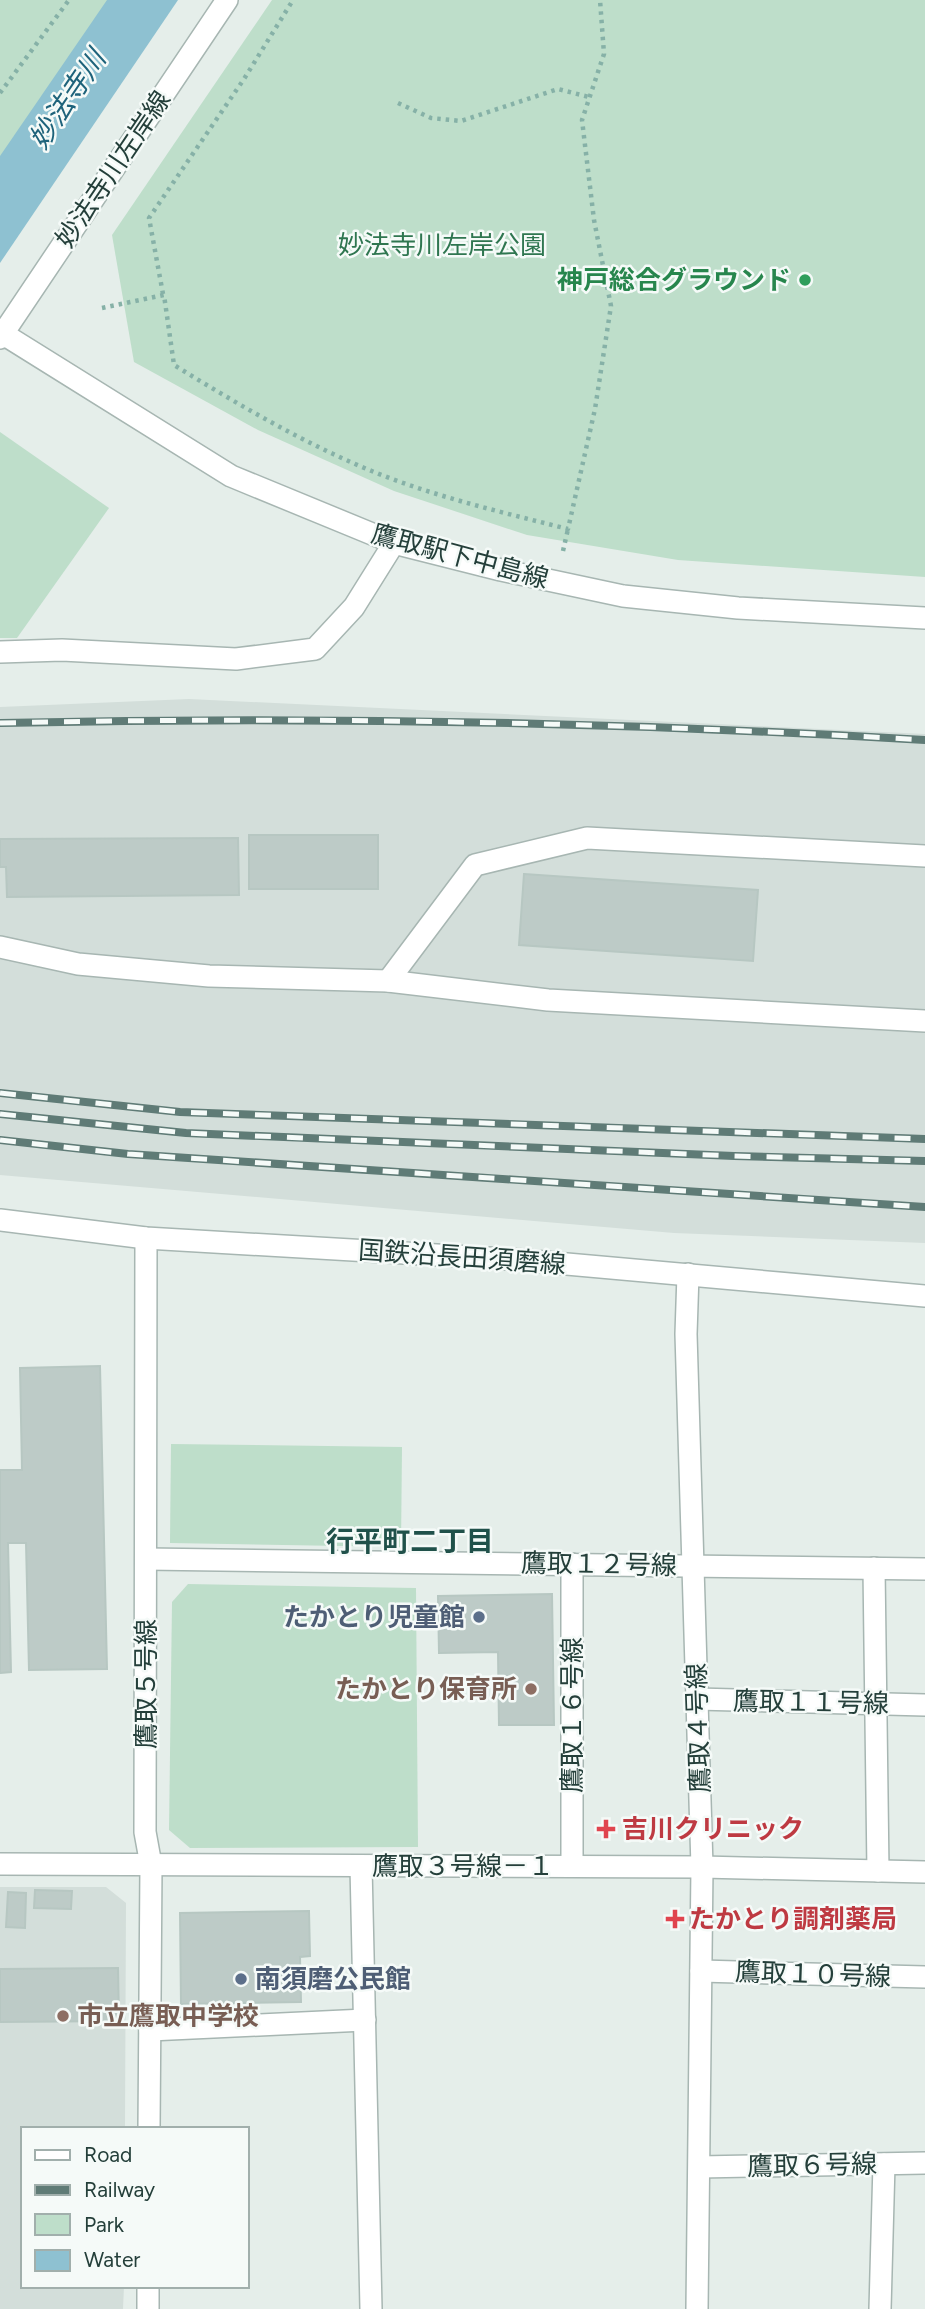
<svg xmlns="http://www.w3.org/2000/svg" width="925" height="2309" font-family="Figtree,'Noto Sans JP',sans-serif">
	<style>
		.built { fill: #d3deda }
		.green { fill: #bedeca }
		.water { fill: #8ec1d1 }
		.building { fill: #bdcbc7; stroke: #b7c7c2; stroke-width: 2 }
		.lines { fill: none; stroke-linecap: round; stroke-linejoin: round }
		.minor-casing { stroke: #a7b6b2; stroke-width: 24 }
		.path { stroke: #86b1a7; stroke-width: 4.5; stroke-dasharray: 3.5 5; stroke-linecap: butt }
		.minor { stroke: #fff; stroke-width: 21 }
		.rail-casing { stroke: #5f7b76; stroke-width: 8 }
		.rail { stroke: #f5faf8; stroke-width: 5; stroke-dasharray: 16; stroke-linecap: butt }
		.leisure-dot { fill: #2e9e5b; stroke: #f5faf8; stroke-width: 2.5 }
		.service-dot { fill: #5c6f8a; stroke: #f5faf8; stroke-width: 2.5 }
		.education-dot { fill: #8d6e63; stroke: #f5faf8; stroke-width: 2.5 }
		.health-dot { fill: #e0444e; stroke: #f5faf8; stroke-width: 2.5 }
		.labels { text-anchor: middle; stroke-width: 5; stroke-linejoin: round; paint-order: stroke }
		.street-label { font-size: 26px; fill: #243f3a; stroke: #f5faf8 }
		.park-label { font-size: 26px; fill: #2f7650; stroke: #f5faf8 }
		.leisure-label { font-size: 26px; font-weight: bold; fill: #27864d; stroke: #f5faf8; text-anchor: end }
		.service-label { font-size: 26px; font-weight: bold; fill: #4e5e75; stroke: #f5faf8; text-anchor: end }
		.education-label { font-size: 26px; font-weight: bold; fill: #785e54; stroke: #f5faf8; text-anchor: end }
		.health-label { font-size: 26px; font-weight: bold; fill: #be3a42; stroke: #f5faf8; text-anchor: start }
		.water-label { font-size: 28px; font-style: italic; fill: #1e637b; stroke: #f5faf8 }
		.neighbourhood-label { font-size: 28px; font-weight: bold; fill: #20514a; stroke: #f5faf8 }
	</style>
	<rect width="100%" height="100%" fill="#e5eeea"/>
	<g class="built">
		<polygon points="189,699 925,734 925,1243 674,1233 0,1175 0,707"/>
		<polygon points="0,1887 106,1887 126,1903 125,2129 23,2129 23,2286 124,2286 123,2309 0,2309"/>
	</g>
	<g class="green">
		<polygon points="0,0 116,0 0,170"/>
		<polygon points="272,0 925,0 925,577 678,560 527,535 394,491 258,430 134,362 112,235"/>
		<polygon points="0,432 109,508 17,638 0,638"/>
		<polygon points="171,1444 402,1447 401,1547 170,1543"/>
		<polygon points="188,1584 416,1588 418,1847 190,1848 169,1830 172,1602"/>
	</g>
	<polygon class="water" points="107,0 178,0 0,263 0,156"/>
	<g class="building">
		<rect x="249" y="835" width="129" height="54"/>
		<polygon points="238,838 239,895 7,897 6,867 0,867 0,839"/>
		<polygon points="524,874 758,890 753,961 519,945"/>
		<polygon points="100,1366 107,1669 29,1670 26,1543 8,1543 11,1672 0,1673 0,1470 22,1470 20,1368"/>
		<polygon points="552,1594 554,1725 499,1725 498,1652 439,1653 438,1596"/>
		<polygon points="35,1890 72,1891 71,1909 34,1908"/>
		<polygon points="8,1892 26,1893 25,1928 6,1927"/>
		<polygon points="309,1911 310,1956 300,1957 301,2002 181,2004 180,1913"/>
		<polygon points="118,1968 119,2021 0,2022 0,1969"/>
	</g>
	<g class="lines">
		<defs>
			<g id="minor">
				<polyline points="0,332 231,476 394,543 501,570 623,596 738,608 925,618"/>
				<polyline points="0,338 227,0"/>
				<polyline points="0,652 62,650 236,659 315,649 354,607 394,543"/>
				<polyline points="0,947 78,964 209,976 388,981 548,1000 925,1021"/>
				<polyline points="388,981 475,865 587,838 925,856"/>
				<polyline points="0,1220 146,1238 522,1260 925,1296"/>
				<polyline points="146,1238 145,1832 151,1865 149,2129"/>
				<polyline points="688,1274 686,1334 702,1867 697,2309"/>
				<polyline points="146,1559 925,1569"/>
				<polyline points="874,1568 878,1871"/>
				<polyline points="697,1699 925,1705"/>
				<polyline points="0,1864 702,1867 925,1872"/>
				<polyline points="361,1866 371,2309"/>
				<polyline points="572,1866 572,1564"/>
				<polyline points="701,1971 925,1977"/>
				<polyline points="150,2030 365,2020"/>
				<polyline points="700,2167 925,2163"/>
				<polyline points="148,2309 148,2286"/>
				<polyline points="880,2309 884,2164"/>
			</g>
		</defs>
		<use href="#minor" class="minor-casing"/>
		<g class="path">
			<polyline points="0,93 69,0"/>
			<polyline points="398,103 431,118 461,121 558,89 589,97"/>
			<polyline points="163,294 149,218 244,79 293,0"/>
			<path d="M102,308L164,295L174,365C244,408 315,450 392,479C449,500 509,514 568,529L595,409L611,306L594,220L582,120L604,54L600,0"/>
			<polyline points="563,551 568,529"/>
		</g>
		<use href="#minor" class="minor"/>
		<defs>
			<g id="rail">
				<path d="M0,723C309,716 617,722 925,740"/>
				<polyline points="0,1093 180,1112 925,1139"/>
				<polyline points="0,1114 186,1133 734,1156 925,1161"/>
				<polyline points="0,1140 128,1154 925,1207"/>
			</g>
		</defs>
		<use href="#rail" class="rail-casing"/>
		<use href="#rail" class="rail"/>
	</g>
	<circle class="leisure-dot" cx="805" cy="280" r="7"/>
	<g class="service-dot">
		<circle cx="479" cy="1617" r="7"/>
		<circle cx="241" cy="1979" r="7"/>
	</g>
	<g class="education-dot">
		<circle cx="531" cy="1689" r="7"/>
		<circle cx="63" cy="2016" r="7"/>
	</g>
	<g class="health-dot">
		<path d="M602.5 1818.5h7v7h7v7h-7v7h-7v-7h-7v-7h7z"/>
		<path d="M671.5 1908.5h7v7h7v7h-7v7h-7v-7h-7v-7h7z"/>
	</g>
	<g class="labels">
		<g class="street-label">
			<text transform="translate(113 169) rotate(-56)" y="9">妙法寺川左岸線</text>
			<text transform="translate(460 556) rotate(15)" y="9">鷹取駅下中島線</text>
			<text transform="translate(462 1257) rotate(4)" y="9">国鉄沿長田須磨線</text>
			<text transform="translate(599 1564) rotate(1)" y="9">鷹取１２号線</text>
			<text transform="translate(146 1684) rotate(-90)" y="9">鷹取５号線</text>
			<text transform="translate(811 1702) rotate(1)" y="9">鷹取１１号線</text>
			<text transform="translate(572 1715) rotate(-90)" y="9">鷹取１６号線</text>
			<text transform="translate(698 1728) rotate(-92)" y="9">鷹取４号線</text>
			<text x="463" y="1875">鷹取３号線－１</text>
			<text transform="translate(813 1974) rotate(2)" y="9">鷹取１０号線</text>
			<text transform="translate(812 2165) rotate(-1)" y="9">鷹取６号線</text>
		</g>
		<g class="park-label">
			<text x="442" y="254">妙法寺川左岸公園</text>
		</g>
		<g class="leisure-label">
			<text x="791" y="289">神戸総合グラウンド</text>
		</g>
		<g class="service-label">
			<text x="465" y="1626">たかとり児童館</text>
			<text x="255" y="1988" text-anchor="start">南須磨公民館</text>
		</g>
		<g class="education-label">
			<text x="517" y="1698">たかとり保育所</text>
			<text x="77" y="2025" text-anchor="start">市立鷹取中学校</text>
		</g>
		<g class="health-label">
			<text x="622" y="1838">吉川クリニック</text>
			<text x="689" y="1928">たかとり調剤薬局</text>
		</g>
		<g class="water-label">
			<text transform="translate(67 99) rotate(-56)" y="10">妙法寺川</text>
		</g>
		<g class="neighbourhood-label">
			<text x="410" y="1551">行平町二丁目</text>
		</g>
	</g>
	<rect x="21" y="2127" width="228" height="161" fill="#f5faf8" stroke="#a1afac" stroke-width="2"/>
	<rect x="35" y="2150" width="35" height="10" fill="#ffffff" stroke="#a1afac" stroke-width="2"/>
	<text x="84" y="2162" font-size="21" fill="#243f3a">Road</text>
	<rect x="35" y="2185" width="35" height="10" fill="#5f7b76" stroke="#a1afac" stroke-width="2"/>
	<text x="84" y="2197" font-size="21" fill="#243f3a">Railway</text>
	<rect x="35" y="2214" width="35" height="21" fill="#bedeca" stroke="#a1afac" stroke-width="2"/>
	<text x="84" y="2232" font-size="21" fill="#243f3a">Park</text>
	<rect x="35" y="2250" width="35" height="21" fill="#8ec1d1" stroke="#a1afac" stroke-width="2"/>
	<text x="84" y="2267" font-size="21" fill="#243f3a">Water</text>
</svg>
